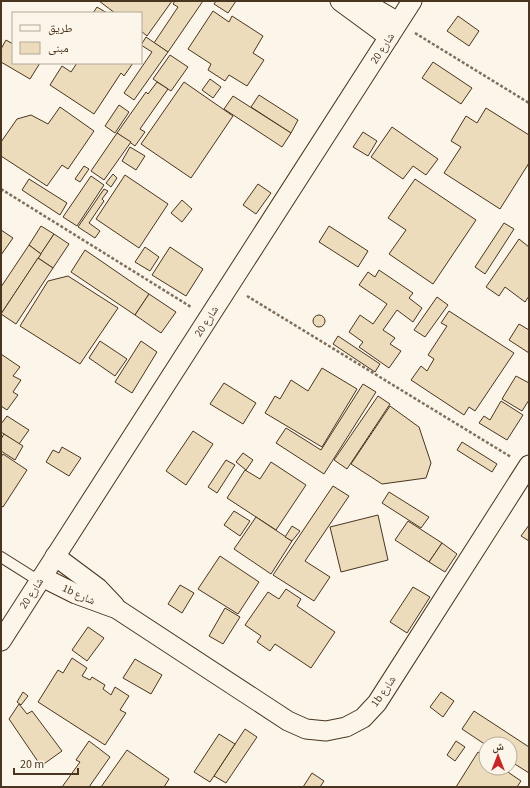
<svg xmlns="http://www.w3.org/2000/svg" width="530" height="788" font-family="'Source Sans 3','Noto Naskh Arabic',sans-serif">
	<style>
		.building { fill: #ecdcbc; stroke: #4a3520 }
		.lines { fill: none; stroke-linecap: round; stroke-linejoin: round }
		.lane-casing { stroke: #4a3520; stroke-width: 12 }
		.street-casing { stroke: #4a3520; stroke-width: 21 }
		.path { stroke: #7f6f5c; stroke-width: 2.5; stroke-dasharray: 3 2; stroke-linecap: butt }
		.lane { stroke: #fbf6e9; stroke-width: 10 }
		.street { stroke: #fbf6e9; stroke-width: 19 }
		.labels { text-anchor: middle; stroke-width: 3; stroke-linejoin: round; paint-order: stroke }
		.street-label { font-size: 11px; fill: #4a3520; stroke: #fbf6e9 }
	</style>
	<rect width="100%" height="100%" fill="#fbf6e9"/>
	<g class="building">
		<polygon points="99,1 172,1 147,36 141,31 141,13 115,13"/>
		<polygon points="175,1 203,1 168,52 154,43 178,7 173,4"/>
		<polygon points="216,1 236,1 228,13 214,4"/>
		<polygon points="97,7 107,13 93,13"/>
		<polygon points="213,11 229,22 232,16 263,36 253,53 264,60 247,86 229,75 225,81 208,70 211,64 188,49"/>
		<polygon points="458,16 479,31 469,46 447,31"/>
		<polygon points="146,37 168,52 134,100 124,93 152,52 141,45"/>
		<polygon points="6,40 13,44 13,63 40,63 30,79 1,62 1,49"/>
		<polygon points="170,55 188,67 171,91 153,79"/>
		<polygon points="433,62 472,88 461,104 422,78"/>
		<polygon points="77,63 133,63 124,76 121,73 94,114 50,85 62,66 71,72"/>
		<polygon points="210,79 221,87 213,98 202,90"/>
		<polygon points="157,82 168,89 140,129 145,132 135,146 117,133 146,92 148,94"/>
		<polygon points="184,82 233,116 191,178 141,144"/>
		<polygon points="259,95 298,120 291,133 251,107"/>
		<polygon points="233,96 291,133 282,147 224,109"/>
		<polygon points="119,105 129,112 115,133 105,126"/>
		<polygon points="60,107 94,131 68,169 62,165 47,186 1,156 1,142 17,119 31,115 48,124"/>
		<polygon points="486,108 529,135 529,163 500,209 444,173 461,147 451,141 466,116 477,123"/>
		<polygon points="392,127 438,159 426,175 413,166 403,179 371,157"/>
		<polygon points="363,132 377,141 368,156 353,147"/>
		<polygon points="117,133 131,142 104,180 91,171"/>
		<polygon points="130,147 145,156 136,170 122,161"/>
		<polygon points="84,166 89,169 80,182 75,179"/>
		<polygon points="113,174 117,178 111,187 106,183"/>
		<polygon points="125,175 168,204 139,248 96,219"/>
		<polygon points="91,176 104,185 77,226 63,217"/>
		<polygon points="29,179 67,203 60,215 22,190"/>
		<polygon points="415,179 476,220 433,284 389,254 406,230 388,218"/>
		<polygon points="258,184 271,193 256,214 243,205"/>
		<polygon points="104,189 108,191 102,199 104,201 89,223 100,231 95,238 78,227"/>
		<polygon points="182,200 192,209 182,222 171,213"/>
		<polygon points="504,223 514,229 485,274 475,267"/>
		<polygon points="41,226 54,234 41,254 29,245"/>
		<polygon points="329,226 368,251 358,267 319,242"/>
		<polygon points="1,230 13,238 1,255"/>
		<polygon points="54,234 69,244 53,268 38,258"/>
		<polygon points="519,239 529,247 529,296 525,302 505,287 499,296 486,287"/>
		<polygon points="29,245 41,254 1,314 1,287"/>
		<polygon points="145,247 159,257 150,271 135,262"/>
		<polygon points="170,247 203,269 186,296 152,275"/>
		<polygon points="85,250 149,294 135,315 71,272"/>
		<polygon points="38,258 53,268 16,324 1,314"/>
		<polygon points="379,270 413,293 409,298 422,308 413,322 397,310 383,330 395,338 390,344 401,351 389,368 359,347 363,342 349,332 360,315 373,324 387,304 359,285 368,272 375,277"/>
		<polygon points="68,276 118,308 80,364 20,326 48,281"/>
		<polygon points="149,294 176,312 161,333 135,315"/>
		<polygon points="437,297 448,305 425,337 414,330"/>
		<polygon points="449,311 514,353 475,411 469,407 464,415 411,380 421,366 427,371 434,359 428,355 447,326 441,323"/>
		<circle cx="319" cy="321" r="6"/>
		<polygon points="519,324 529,330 529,353 509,340"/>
		<polygon points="338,336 380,364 375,372 333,344"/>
		<polygon points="100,341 127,359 115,376 89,358"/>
		<polygon points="141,341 157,352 132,393 115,382"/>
		<polygon points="1,354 20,367 13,376 21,380 13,392 18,395 7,410 1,406"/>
		<polygon points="322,368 357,389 322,447 265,413 275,396 280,399 291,380 308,391"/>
		<polygon points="516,376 529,383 529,400 522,411 502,399"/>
		<polygon points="224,383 256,403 243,424 210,404"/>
		<polygon points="363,384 376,392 324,474 276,443 286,428 321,450"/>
		<polygon points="378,396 390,404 347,469 334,460"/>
		<polygon points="501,401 523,415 507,440 479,423 484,416 490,420"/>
		<polygon points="390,406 419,427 431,463 426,478 382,484 351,464"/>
		<polygon points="7,416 29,430 19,444 1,432 1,424"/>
		<polygon points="193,431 213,444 186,485 166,471"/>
		<polygon points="4,434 23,446 15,460 1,451 1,439"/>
		<polygon points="462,442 497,464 492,472 457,450"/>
		<polygon points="62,447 81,458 69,476 46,462 53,450 59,453"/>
		<polygon points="243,453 253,460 246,470 236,462"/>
		<polygon points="3,454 27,470 3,507 1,506 1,457"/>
		<polygon points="226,460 235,465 217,493 208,487"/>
		<polygon points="271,462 306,485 276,530 227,498 245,470 260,479"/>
		<polygon points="333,486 349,496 305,561 330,577 314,601 273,575"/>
		<polygon points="389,492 429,517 421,528 382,503"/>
		<polygon points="234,511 250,521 240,536 224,525"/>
		<polygon points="378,515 388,560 341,572 330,527"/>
		<polygon points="256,517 292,541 271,574 234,549"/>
		<polygon points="408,521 442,543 429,562 395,540"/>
		<polygon points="529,525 529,541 521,536"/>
		<polygon points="292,526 300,531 292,541 285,537"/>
		<polygon points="442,543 457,554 445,572 429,562"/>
		<polygon points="220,556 259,582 238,614 198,589"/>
		<polygon points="180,585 194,593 182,613 168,604"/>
		<polygon points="413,587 430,597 407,633 390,622"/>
		<polygon points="286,589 301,599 297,606 335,632 311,668 275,644 270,651 257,642 261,636 245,625 268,592 279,599"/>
		<polygon points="225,608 240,617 223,644 209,636"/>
		<polygon points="88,627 104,638 87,661 72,650"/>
		<polygon points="72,658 87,668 82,676 90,680 92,677 105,685 103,689 111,695 115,687 129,696 120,710 126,713 105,745 38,702 58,670 63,673"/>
		<polygon points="135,659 162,675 151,694 123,678"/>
		<polygon points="23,692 28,696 21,705 17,702"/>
		<polygon points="441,692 454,701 443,717 430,707"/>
		<polygon points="19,704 27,714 32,711 62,751 41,766 9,719"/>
		<polygon points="474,711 529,747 529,773 510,761 510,744 486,745 462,729"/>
		<polygon points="245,729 257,737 226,783 214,776"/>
		<polygon points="219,734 235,744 210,782 194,772"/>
		<polygon points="89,741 110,757 89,787 62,787 80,762 76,760"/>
		<polygon points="456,741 465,747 455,761 447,755"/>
		<polygon points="127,750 169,779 164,787 101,787"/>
		<polygon points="478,752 486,757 486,768 502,768 521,781 517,787 456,787"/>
		<polygon points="312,773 324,781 320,787 303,787"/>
	</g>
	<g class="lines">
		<defs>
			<polyline id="lane" points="1,557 39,581"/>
			<g id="street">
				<polyline points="340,1 389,37"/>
				<polyline points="362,1 398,22"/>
				<polyline points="55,556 98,588 115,606"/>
				<polyline points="42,577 76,594 117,609 288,721 306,729 326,731 346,727 363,718 377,703 529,465"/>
				<polyline points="1,641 412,1"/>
			</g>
		</defs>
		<use href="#lane" class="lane-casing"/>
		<use href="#street" class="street-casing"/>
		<g class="path">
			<polyline points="415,33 529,103"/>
			<polyline points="1,189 191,307"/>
			<polyline points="247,296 511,457"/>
		</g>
		<use href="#lane" class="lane"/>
		<use href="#street" class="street"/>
	</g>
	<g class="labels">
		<g class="street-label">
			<text transform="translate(382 48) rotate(-57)" y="4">شارع 20</text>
			<text transform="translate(206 321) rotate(-57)" y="4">شارع 20</text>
			<text transform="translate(31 593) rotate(-57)" y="4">شارع 20</text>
			<text transform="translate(79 594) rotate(24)" y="4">1b شارع</text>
			<text transform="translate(383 691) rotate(-55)" y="4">1b شارع</text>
		</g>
	</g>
	<rect width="530" height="788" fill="none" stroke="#4a3520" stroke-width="4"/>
	<rect x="12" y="12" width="130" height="52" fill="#fbf6e9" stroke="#b4a999"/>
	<rect x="20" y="25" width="20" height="6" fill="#fbf6e9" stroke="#b4a999"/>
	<text x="48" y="32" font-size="12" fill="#4a3520">طريق</text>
	<rect x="20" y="42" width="20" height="12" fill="#ecdcbc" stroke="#b4a999"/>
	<text x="48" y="52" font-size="12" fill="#4a3520">مبنى</text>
	<g transform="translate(498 756)"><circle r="19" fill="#fbf6e9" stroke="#b4a999"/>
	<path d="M0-3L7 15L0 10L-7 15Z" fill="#c62828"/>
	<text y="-6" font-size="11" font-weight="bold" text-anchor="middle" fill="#4a3520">ش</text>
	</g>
	<path d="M14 768v6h64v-6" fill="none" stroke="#4a3520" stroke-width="2"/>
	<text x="20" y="768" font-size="12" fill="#4a3520" stroke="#fbf6e9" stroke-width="3" paint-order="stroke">20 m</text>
</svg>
